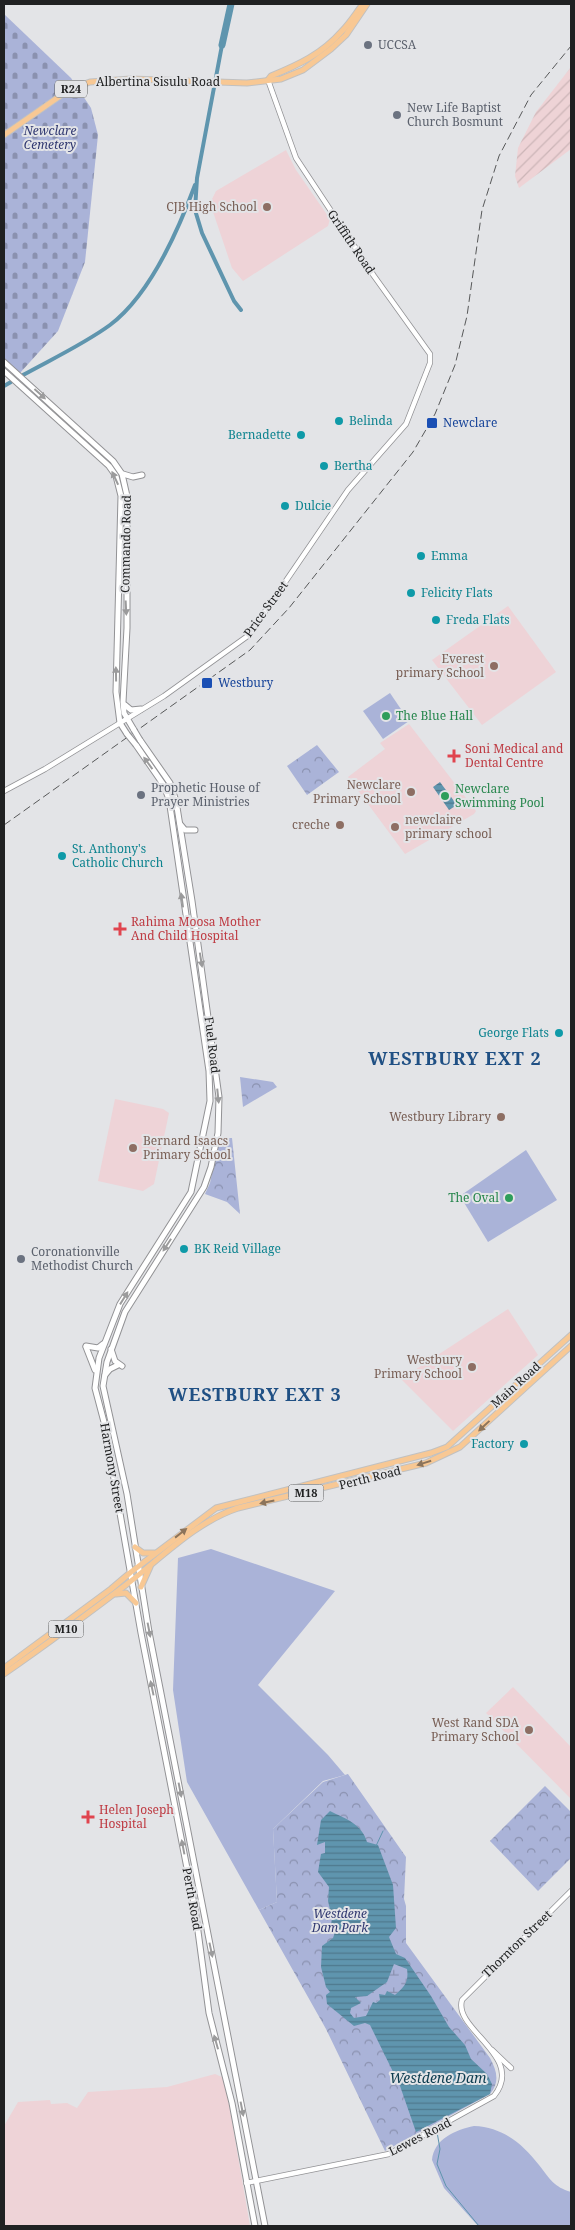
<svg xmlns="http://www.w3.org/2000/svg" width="575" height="2230" font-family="'Noto Serif',serif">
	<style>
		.industrial { fill: url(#industrial-furrows) }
		.education { fill: #eed3d7 }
		.forest { fill: url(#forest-crowns) }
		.wetland { fill: url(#wetland-marsh) }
		.cemetery { fill: url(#cemetery-stones) }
		.garden { fill: #aab3d8 }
		.water { fill: url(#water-rules); fill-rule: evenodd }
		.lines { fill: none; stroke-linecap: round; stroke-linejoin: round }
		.stream { stroke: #5f95ae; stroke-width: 1 }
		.canal { stroke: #5f95ae; stroke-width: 4 }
		.river { stroke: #5f95ae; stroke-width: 7 }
		.tertiary-casing { stroke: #929295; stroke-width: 6 }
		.secondary-casing { stroke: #929295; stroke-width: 7 }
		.primary-casing { stroke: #c1c1c1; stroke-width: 7 }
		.tertiary { stroke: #fff; stroke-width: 4.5 }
		.secondary { stroke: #fff; stroke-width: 5 }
		.primary { stroke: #f8c894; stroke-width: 5 }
		.rail { stroke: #575859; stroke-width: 1; stroke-dasharray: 8 4; stroke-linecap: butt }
		.secondary-bridge-casing { stroke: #929295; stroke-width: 7; stroke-linecap: butt }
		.secondary-bridge { stroke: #fff; stroke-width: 5 }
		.oneway { fill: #9b9b9c }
		.oneway2 { fill: #8c745b }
		.worship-dot { fill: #6b7280; stroke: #e3e4e7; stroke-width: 2 }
		.education-dot { fill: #8d6e63; stroke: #e3e4e7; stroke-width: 2 }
		.culture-dot { fill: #0f9aa8; stroke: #e3e4e7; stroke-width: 2 }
		.transit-dot { fill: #1a4fb4; stroke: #e3e4e7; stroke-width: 2 }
		.leisure-dot { fill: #2e9e5b; stroke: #e3e4e7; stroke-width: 2 }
		.health-dot { fill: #e0444e; stroke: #e3e4e7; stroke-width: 2 }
		.labels { text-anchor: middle; stroke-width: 4; stroke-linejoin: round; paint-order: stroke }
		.shield { fill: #e3e4e7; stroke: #5a5c5d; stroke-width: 1 }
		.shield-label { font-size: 11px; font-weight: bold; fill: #202122 }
		.worship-label { font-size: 12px; fill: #5b616d; stroke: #e3e4e7; text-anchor: start }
		.street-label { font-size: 12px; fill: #202122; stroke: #e3e4e7 }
		.park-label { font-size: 12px; font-style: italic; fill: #2f3770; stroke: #e3e4e7 }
		.education-label { font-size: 12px; fill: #785e54; stroke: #e3e4e7; text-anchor: end }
		.culture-label { font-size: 12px; fill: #0d838f; stroke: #e3e4e7; text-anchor: start }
		.transit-label { font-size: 12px; fill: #164399; stroke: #e3e4e7; text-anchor: start }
		.leisure-label { font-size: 12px; fill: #27864d; stroke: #e3e4e7; text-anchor: start }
		.health-label { font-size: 12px; fill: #be3a42; stroke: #e3e4e7; text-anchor: start }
		.water-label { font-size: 14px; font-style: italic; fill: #0c3c4f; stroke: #e3e4e7 }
		.district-label { font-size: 18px; font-weight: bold; letter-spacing: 1px; fill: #205084; stroke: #e3e4e7 }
	</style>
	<defs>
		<pattern id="industrial-furrows" width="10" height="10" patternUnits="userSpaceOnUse" patternTransform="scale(1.25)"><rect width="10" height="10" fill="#eed3d6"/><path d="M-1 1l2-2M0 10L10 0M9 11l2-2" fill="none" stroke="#ccb5b7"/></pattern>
		<pattern id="forest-crowns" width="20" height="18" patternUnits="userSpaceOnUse" patternTransform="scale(1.25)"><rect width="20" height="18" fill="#aab3d8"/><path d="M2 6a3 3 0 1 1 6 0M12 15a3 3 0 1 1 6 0" fill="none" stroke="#8a91af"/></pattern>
		<pattern id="wetland-marsh" width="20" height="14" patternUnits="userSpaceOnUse" patternTransform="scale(1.25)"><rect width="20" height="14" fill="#aab3d8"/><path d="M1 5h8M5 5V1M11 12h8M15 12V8" fill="none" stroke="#8a91af"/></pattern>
		<pattern id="cemetery-stones" width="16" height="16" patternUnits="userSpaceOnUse" patternTransform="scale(1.25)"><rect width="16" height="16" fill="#aab3d8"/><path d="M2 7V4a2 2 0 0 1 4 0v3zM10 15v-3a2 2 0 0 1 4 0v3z" fill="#8a91af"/></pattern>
		<pattern id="water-rules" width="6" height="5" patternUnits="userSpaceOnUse" patternTransform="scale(1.25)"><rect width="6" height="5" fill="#5f95ae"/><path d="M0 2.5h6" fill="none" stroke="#4e798d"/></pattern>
	</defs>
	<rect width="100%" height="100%" fill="#e3e4e7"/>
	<polygon class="industrial" points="571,67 571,149 519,188 515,176 518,148 536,112"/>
	<g class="education">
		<polygon points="286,150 296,170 330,219 328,226 243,281 232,268 210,203 216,191"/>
		<polygon points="508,606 556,672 482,725 432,660"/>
		<polygon points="409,724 476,811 474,814 405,854 348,777 385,749 380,743"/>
		<polygon points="115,1099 163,1109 169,1113 154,1184 143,1191 98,1181"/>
		<polygon points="508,1309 538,1355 453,1431 401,1379"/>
		<polygon points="513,1687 571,1747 571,1799 486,1713"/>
		<polygon points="215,2074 222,2077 226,2087 250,2226 4,2226 4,2126 18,2102 50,2100 51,2104 67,2103 77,2108 88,2092 167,2087"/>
	</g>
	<g class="forest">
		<polygon points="317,745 339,772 307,795 287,766"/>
		<polygon points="240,1077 273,1082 277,1087 243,1107"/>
		<polygon points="219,1138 232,1138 240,1214 227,1202 205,1194 210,1183"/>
		<path d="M348,1774L406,1857L404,1899L406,1906V1943L490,2058C497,2071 500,2082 490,2094L385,2151L326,2029L259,1910L277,1902L273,1829L323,1782Z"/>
		<polygon points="545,1786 571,1812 571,1858 538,1891 490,1841"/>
	</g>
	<path class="wetland" d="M394,1964L407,1969C410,1982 404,1987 395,1995L389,1993L385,1995L380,1994V2000L372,2004L366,2016L354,2018L350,2013L352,2006L358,2005L355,1997L367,1996L386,1982Z"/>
	<polygon class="cemetery" points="4,14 71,78 91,108 98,135 85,262 58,331 20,373 4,358"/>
	<g class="garden">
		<polygon points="390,693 409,721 383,739 363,711"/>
		<polygon points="526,1150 557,1200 488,1242 460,1196"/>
		<polygon points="211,1549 335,1591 258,1685 328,1755 345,1775 323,1781 273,1829 277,1902 259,1910 187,1782 173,1690 178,1558"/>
		<path d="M474,2126C502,2127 522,2143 539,2165C550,2179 554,2187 571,2192V2226H478L444,2188L432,2160C434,2139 455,2130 474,2126Z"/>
	</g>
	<g class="water">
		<polygon points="440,782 457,805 449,810 433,787"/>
		<path d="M330,1811C346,1819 362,1824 367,1842L378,1845L393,1885L396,1928L389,1937L396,1954L405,1958L431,1996L449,2027L465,2045L471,2059L487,2074L492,2084L490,2094L416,2132L400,2086L370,2025L365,2023L354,2026L327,2004L326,1995L330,1992L326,1987L321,1967L322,1946L333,1938L335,1932L331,1925L332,1918L328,1901L329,1887L318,1872L321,1854L325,1853V1842L317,1845L321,1820ZM394,1964L407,1969C409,1983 404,1987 395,1995L387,1991L385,1995L379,1994L380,2000L376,2003L373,2002L366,2016L354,2018L350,2013L351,2008L361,2003L355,1997L367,1996L387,1982Z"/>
	</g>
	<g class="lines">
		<g class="stream">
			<polyline points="376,1846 383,1831"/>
			<polyline points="437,2132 440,2149 437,2164 446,2186 479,2226"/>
		</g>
		<g class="canal">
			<polyline points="222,45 197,178 195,210 202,233 234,301 241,310"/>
			<path d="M23,375C52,359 84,344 110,325C150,295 178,231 195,185"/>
			<polyline points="4,386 11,382"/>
		</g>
		<polyline class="river" points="222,45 231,4"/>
		<defs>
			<g id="tertiary">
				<polyline points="4,791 45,769 164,696 249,635 348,490 406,424 430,363 430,354 374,276 296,158 268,80"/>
				<polyline points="492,2050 511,2068"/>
				<path d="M246,2183L389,2154L494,2096C526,2056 453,2030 462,2000L571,1891"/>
			</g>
			<g id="secondary">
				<polyline points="4,362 113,461 122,474 127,496 127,628 123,702 124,713 134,730"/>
				<polyline points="4,371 109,466 116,476 121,496 116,692 120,723 127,734"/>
				<polyline points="123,474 133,477 142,475"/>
				<polyline points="125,705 131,710 141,709"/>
				<polyline points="140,740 170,783 176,801 192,901 219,1097 218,1133 211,1167 204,1187 125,1312 107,1362 103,1386 127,1494 149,1632 265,2226"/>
				<polyline points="136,745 163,784 169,799 209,1071 210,1101 191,1192 120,1304 99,1358 95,1388 104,1422 141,1633 195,1909 209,2013 232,2103 255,2226"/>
				<polyline points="180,824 185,830 195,830"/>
				<polyline points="86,1346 98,1348 103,1344"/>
				<polyline points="86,1347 95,1370"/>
				<polyline points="111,1349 115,1361 122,1366"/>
				<polyline points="105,1375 110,1369 118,1365"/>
			</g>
			<g id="primary">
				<path d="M268,80L271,76C298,65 322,54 342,31C350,23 356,13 363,4"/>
				<polyline points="4,135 70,89 90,82 131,79 247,83 281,79 303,70 331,49 346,35 367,4"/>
				<polyline points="135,1547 143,1553 154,1553"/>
				<polyline points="141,1587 150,1567"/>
				<polyline points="116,1594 126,1593 136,1603"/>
				<polyline points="4,1668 111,1589 131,1572 216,1508 431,1453 447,1447 571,1335"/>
				<path d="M4,1674C47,1644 89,1613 131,1581C164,1555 198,1521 238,1508L426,1463L460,1447L571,1346"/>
			</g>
		</defs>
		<use href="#tertiary" class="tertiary-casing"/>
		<use href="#secondary" class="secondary-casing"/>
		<use href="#primary" class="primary-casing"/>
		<use href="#tertiary" class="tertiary"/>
		<use href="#secondary" class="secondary"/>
		<use href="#primary" class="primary"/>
		<polyline class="rail" points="4,825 250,650 289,608 413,452 435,414 455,365 467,316 482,210 499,156 531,95 571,46"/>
		<defs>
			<g id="secondary-bridge">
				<polyline points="134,730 140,740"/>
				<polyline points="127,734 136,745"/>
			</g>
		</defs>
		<use href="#secondary-bridge" class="secondary-bridge-casing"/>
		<use href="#secondary-bridge" class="secondary-bridge"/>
	</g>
	<defs><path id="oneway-solid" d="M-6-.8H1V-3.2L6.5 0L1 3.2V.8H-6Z" transform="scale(1.25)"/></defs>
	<g class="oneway">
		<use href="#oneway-solid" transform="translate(40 394) rotate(42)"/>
		<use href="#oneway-solid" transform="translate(115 478) rotate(-115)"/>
		<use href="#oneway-solid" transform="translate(126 608) rotate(87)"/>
		<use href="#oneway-solid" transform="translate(116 674) rotate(-91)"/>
		<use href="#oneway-solid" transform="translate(148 763) rotate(-126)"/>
		<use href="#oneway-solid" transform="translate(182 900) rotate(-98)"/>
		<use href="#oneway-solid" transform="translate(201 960) rotate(81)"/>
		<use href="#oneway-solid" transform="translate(218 1096) rotate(84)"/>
		<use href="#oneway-solid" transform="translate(167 1245) rotate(123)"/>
		<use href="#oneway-solid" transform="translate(124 1298) rotate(-58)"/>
		<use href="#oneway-solid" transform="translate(149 1630) rotate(79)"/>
		<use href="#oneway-solid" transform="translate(152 1688) rotate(-102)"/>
		<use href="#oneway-solid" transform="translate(180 1790) rotate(79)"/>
		<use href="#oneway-solid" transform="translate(183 1847) rotate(-101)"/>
		<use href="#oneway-solid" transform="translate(211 1950) rotate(78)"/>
		<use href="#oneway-solid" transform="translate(216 2042) rotate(-106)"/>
		<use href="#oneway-solid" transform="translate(242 2109) rotate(79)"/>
	</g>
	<g class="oneway2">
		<use href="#oneway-solid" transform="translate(484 1426) rotate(137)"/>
		<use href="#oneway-solid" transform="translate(424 1463) rotate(163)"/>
		<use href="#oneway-solid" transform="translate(267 1502) rotate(168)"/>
		<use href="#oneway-solid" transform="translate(181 1533) rotate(-38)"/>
	</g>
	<g class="worship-dot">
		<circle cx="368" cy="45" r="5"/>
		<circle cx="397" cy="115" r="5"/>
		<circle cx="141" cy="795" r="5"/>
		<circle cx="21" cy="1259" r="5"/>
	</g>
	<g class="education-dot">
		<circle cx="267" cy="207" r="5"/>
		<circle cx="494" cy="666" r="5"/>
		<circle cx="411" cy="792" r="5"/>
		<circle cx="340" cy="825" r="5"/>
		<circle cx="395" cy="827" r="5"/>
		<circle cx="501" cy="1117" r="5"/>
		<circle cx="133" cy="1148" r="5"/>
		<circle cx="472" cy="1367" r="5"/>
		<circle cx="529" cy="1730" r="5"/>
	</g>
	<g class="culture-dot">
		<circle cx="339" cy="421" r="5"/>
		<circle cx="301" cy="435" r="5"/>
		<circle cx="324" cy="466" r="5"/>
		<circle cx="285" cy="506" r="5"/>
		<circle cx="421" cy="556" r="5"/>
		<circle cx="411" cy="593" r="5"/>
		<circle cx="436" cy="620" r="5"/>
		<circle cx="62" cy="856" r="5"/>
		<circle cx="559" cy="1033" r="5"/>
		<circle cx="184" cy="1249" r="5"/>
		<circle cx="524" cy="1444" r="5"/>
	</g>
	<g class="transit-dot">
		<rect x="426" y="417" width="12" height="12" rx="2.5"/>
		<rect x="201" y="677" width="12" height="12" rx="2.5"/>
	</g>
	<g class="leisure-dot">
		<circle cx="386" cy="716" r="5"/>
		<circle cx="445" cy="796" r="5"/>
		<circle cx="509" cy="1198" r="5"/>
	</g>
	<g class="health-dot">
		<path d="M451.5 748.5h5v5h5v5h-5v5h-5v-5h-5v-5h5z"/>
		<path d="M117.5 921.5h5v5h5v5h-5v5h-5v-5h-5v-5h5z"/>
		<path d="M85.5 1809.5h5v5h5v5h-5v5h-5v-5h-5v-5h5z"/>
	</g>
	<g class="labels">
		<g class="shield">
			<rect x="55" y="80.5" width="32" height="17" rx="4"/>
			<rect x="288.5" y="1484.5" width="35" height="17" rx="4"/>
			<rect x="48.5" y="1620.5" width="35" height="17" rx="4"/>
		</g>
		<g class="shield-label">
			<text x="71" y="93">R24</text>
			<text x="306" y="1497">M18</text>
			<text x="66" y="1633">M10</text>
		</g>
		<g class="worship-label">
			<text x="378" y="49">UCCSA</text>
			<text x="407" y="112">New Life Baptist<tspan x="407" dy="14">Church Bosmunt</tspan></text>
			<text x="151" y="792">Prophetic House of<tspan x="151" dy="14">Prayer Ministries</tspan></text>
			<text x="31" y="1256">Coronationville<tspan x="31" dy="14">Methodist Church</tspan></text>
		</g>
		<g class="street-label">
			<text x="158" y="86">Albertina Sisulu Road</text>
			<text transform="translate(351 242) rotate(56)" y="4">Griffith Road</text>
			<text transform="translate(126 544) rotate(-89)" y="4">Commando Road</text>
			<text transform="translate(266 609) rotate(-54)" y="4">Price Street</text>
			<text transform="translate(212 1045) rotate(83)" y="4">Fuel Road</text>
			<text transform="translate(516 1385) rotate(-42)" y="4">Main Road</text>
			<text transform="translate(112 1468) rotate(80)" y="4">Harmony Street</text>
			<text transform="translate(370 1478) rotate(-14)" y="4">Perth Road</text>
			<text transform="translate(192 1899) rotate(80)" y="4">Perth Road</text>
			<text transform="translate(517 1944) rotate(-44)" y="4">Thornton Street</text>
			<text transform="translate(420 2137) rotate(-27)" y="4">Lewes Road</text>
		</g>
		<g class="park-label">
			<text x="50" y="135">Newclare<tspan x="50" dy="14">Cemetery</tspan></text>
			<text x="340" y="1918">Westdene<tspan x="340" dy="14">Dam Park</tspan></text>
		</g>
		<g class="education-label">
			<text x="257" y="211">CJB High School</text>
			<text x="484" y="663">Everest<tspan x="484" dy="14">primary School</tspan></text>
			<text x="401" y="789">Newclare<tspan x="401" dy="14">Primary School</tspan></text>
			<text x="405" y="824" text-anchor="start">newclaire<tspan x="405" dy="14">primary school</tspan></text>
			<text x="330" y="829">creche</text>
			<text x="491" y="1121">Westbury Library</text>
			<text x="143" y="1145" text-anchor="start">Bernard Isaacs<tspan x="143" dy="14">Primary School</tspan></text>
			<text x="462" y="1364">Westbury<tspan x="462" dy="14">Primary School</tspan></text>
			<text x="519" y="1727">West Rand SDA<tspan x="519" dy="14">Primary School</tspan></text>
		</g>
		<g class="culture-label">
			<text x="349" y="425">Belinda</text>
			<text x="291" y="439" text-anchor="end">Bernadette</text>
			<text x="334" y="470">Bertha</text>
			<text x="295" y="510">Dulcie</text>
			<text x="431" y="560">Emma</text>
			<text x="421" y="597">Felicity Flats</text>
			<text x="446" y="624">Freda Flats</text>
			<text x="72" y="853">St. Anthony's<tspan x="72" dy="14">Catholic Church</tspan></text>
			<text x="549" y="1037" text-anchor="end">George Flats</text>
			<text x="194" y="1253">BK Reid Village</text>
			<text x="514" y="1448" text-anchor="end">Factory</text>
		</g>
		<g class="transit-label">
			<text x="443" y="427">Newclare</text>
			<text x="218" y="687">Westbury</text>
		</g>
		<g class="leisure-label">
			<text x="396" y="720">The Blue Hall</text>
			<text x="455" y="793">Newclare<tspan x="455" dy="14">Swimming Pool</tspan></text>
			<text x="499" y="1202" text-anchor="end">The Oval</text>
		</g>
		<g class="health-label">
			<text x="465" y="753">Soni Medical and<tspan x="465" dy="14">Dental Centre</tspan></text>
			<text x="131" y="926">Rahima Moosa Mother<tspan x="131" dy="14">And Child Hospital</tspan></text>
			<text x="99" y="1814">Helen Joseph<tspan x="99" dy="14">Hospital</tspan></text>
		</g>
		<g class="water-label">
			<text x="438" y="2083">Westdene Dam</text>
		</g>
		<g class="district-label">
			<text x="455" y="1065">WESTBURY EXT 2</text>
			<text x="255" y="1401">WESTBURY EXT 3</text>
		</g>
	</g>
	<rect width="575" height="2230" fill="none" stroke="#202122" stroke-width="10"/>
</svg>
